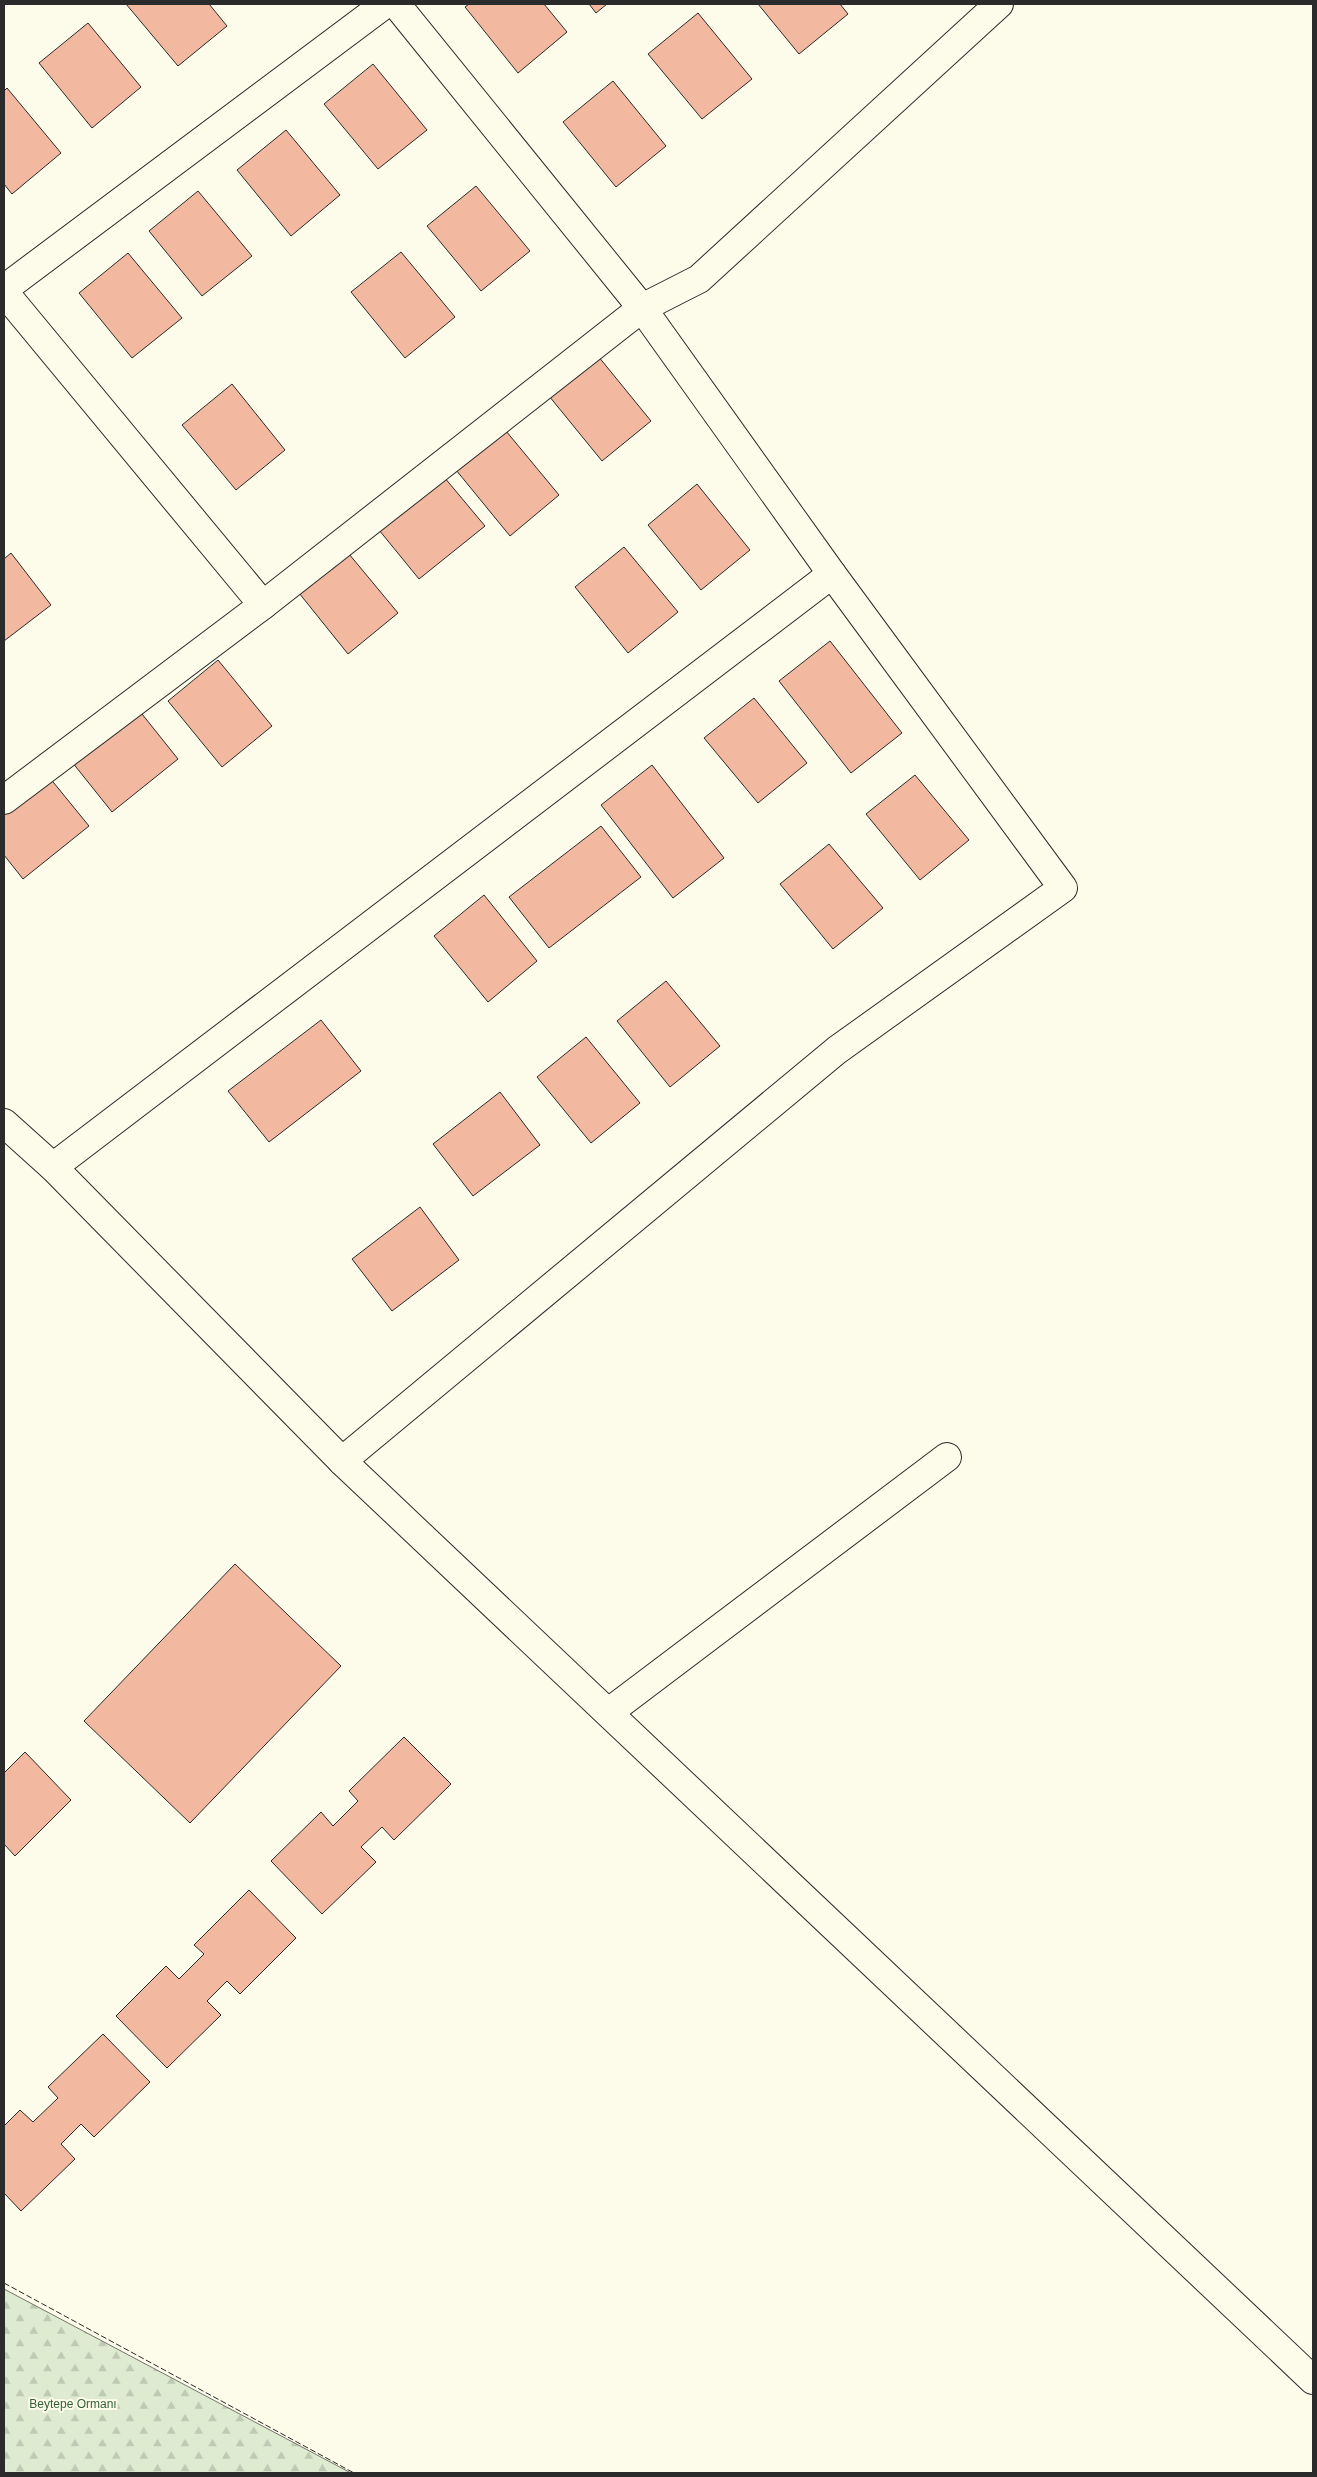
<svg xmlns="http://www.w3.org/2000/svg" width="1317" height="2477" font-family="Arial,sans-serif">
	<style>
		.forest { fill: url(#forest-firs); stroke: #74746e }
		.building { fill: #f2b8a0; stroke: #2b2b2b }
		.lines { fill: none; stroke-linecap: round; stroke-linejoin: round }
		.street-casing { stroke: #2b2b2b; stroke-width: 30 }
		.secondary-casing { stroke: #2b2b2b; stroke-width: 30 }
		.street { stroke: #fdfbea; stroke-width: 28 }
		.secondary { stroke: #fdfbea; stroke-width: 28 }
		.fence { stroke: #2b2b2b; stroke-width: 1; stroke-dasharray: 6 2.5; stroke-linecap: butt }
		.labels { text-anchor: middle; stroke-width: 4; stroke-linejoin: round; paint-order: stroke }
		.park-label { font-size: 12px; fill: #34623c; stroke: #fdfbea }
	</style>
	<defs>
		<pattern id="forest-firs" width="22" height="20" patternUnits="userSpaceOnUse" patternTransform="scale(1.25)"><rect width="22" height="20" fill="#deebd1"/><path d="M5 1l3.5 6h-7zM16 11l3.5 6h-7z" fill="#bfcab4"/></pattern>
	</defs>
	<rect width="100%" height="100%" fill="#fdfbea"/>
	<polygon class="forest" points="4,2289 351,2473 4,2473"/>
	<g class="building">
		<polygon points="126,4 209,4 227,26 178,66"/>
		<polygon points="469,4 544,4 567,32 518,73 465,7"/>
		<polygon points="589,4 607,4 596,13"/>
		<polygon points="758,4 840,4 848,14 799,54"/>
		<polygon points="698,13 752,79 702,119 648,54"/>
		<polygon points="88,23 141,87 92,128 39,63"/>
		<polygon points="373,64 427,130 378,169 324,104"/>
		<polygon points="613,81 666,146 616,187 563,122"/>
		<polygon points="7,88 61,153 12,194 4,184 4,91"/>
		<polygon points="286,130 340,195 291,236 237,170"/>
		<polygon points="476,186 530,251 481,291 427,226"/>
		<polygon points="198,191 252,256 202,296 149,231"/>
		<polygon points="401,252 455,317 405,358 351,292"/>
		<polygon points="128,253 182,318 132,358 79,293"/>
		<polygon points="598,356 651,421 602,461 549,396"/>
		<polygon points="232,384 285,450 236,490 182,425"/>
		<polygon points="506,431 559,495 510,536 456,470"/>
		<polygon points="444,477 485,526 419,579 379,530"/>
		<polygon points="697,484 750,550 701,590 648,525"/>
		<polygon points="624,547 678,612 628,653 575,587"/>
		<polygon points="344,548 398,613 348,654 295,588"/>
		<polygon points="11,553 51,605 4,641 4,559"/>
		<polygon points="830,641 902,733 851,773 779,681"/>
		<polygon points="218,660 272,726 222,767 168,701"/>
		<polygon points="754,698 807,763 758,803 704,738"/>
		<polygon points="138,709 178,759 112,812 72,762"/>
		<polygon points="652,765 724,858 673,898 601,805"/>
		<polygon points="915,775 969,840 920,880 866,814"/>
		<polygon points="49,777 89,826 23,879 4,855 4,813"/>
		<polygon points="601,826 641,877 549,948 509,897"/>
		<polygon points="829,844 883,908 833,949 780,884"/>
		<polygon points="484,895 537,961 488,1002 434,936"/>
		<polygon points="666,981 720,1046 670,1087 617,1021"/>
		<polygon points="321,1020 361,1071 269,1142 228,1091"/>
		<polygon points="586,1037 640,1103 591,1143 537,1077"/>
		<polygon points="500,1092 540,1145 473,1196 433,1144"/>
		<polygon points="420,1207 459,1260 392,1311 352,1259"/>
		<polygon points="235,1564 341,1666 190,1823 84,1721"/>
		<polygon points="404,1737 451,1784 394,1840 382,1827 361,1847 376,1862 322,1914 271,1861 321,1812 333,1826 358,1801 349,1791"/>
		<polygon points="25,1752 71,1800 15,1856 4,1844 4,1773"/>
		<polygon points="249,1890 296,1938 240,1994 227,1981 207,2001 221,2015 167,2068 116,2016 166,1966 179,1979 204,1954 194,1945"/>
		<polygon points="103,2034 150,2082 94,2137 81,2124 61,2144 75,2159 21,2211 4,2193 4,2126 20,2110 33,2122 58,2098 48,2087"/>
	</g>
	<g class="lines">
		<defs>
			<g id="street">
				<polyline points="4,289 385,4"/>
				<polyline points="4,292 263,605"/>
				<polyline points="4,800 263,605 642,308 699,279 999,4"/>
				<polyline points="53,1167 832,574"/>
				<polyline points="342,1461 837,1050 1063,888 832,574 642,308 396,4"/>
				<polyline points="609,1712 947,1457"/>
			</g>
			<polyline id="secondary" points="4,1123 53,1167 342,1461 1313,2380"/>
		</defs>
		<use href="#street" class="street-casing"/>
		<use href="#secondary" class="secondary-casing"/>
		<use href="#street" class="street"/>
		<use href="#secondary" class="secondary"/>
		<polyline class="fence" points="4,2283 354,2473"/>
	</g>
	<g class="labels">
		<g class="park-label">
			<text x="73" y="2408">Beytepe Ormanı</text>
		</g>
	</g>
	<rect width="1317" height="2477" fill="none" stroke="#2b2b2b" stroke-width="10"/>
</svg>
